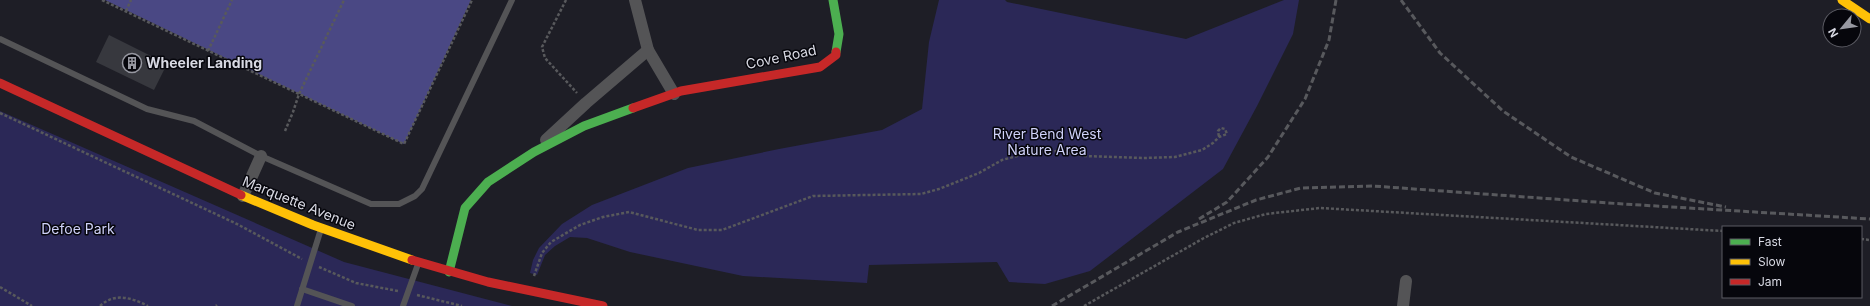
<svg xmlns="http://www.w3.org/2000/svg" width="1870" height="306" font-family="Inter,sans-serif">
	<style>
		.green { fill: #2b2857 }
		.water { fill: #4a4884 }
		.building { fill: #37383e }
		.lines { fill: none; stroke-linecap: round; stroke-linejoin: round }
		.path { stroke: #58595c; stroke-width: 2.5; stroke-dasharray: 3 2; stroke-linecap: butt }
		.lane { stroke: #545456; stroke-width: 6 }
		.street { stroke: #545456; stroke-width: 12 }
		.fast { stroke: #4caf50; stroke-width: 9 }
		.slow { stroke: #ffc107; stroke-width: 9 }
		.jam { stroke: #c62828; stroke-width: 9 }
		.rail { stroke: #58595d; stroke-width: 3; stroke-dasharray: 6 3; stroke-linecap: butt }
		.labels { text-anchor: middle; stroke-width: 3; stroke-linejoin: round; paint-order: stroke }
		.street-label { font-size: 14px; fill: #d8d9e3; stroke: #06060c }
		.poi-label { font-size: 14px; font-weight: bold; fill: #d8d9e3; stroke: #06060c; text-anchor: start }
		.park-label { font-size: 14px; fill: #cfd1f8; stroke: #06060c }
	</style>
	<rect width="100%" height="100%" fill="#1e1e26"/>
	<g class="green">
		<polygon points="939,0 1005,0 1007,2 1186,39 1284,0 1299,0 1293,34 1257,106 1223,169 1090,271 1045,284 1009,282 997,262 869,265 867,283 743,276 630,252 587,238 570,237 555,246 545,255 537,275 530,273 533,260 539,248 562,224 592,205 688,168 779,149 882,130 922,109 929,42"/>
		<polygon points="0,111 344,262 512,306 0,306"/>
	</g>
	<polygon class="water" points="105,0 471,0 404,144"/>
	<polygon class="building" points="109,35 167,64 154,90 96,62"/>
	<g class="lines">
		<g class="path">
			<polyline points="102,0 404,144 472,0"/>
			<polyline points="566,0 542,47 545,58 577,93"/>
			<polyline points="126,11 131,0"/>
			<polyline points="208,51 232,0"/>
			<polyline points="0,113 237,224 302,259"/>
			<polyline points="285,131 293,112 299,94 344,0"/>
			<polyline points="1861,239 1870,240"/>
			<polyline points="319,267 356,283 398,291"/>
			<polyline points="534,276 542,253 551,242 580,225 603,217 629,212 698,230 722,230 813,196 921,194 939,189 979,173 1002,160 1029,153 1058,151 1085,156 1143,158 1175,157 1202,150 1213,143 1219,137 1227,134 1225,129 1221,128 1218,131 1219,137"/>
			<polyline points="0,287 32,306"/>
			<polyline points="417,295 462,306"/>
			<path d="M100,306C115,292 132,298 148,306"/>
			<polyline points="216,306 217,305"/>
			<polyline points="1084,306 1204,238 1234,223 1266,214 1320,208 1723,231"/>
		</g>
		<g class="lane">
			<polyline points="0,39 147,109 194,121 261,156 371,204 399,204 415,196 422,189 512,0"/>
			<polyline points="302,289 352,306"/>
			<polyline points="297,306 321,229"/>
			<polyline points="403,306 418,264"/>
		</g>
		<g class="street">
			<polyline points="635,0 648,50 674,94"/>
			<polyline points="546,140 586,103 648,50"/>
			<polyline points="243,196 261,156"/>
			<polyline points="1403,306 1406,281"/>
		</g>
		<g class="fast">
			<polyline points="833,0 839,34 836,52"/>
			<polyline points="449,272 465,208 488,182 534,152 584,126 633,108"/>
		</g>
		<g class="slow">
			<polyline points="1842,0 1870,19"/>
			<polyline points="241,195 313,225 412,260"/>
		</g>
		<g class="jam">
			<polyline points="0,83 241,195"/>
			<polyline points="633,108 681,91 820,67 836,55 836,52"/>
			<polyline points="412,260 488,282 603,306"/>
		</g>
		<g class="rail">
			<polyline points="1401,0 1440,53 1503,111 1571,157 1655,193 1726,207"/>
			<polyline points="1199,219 1227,202 1268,157 1305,99 1329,40 1336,0"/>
			<polyline points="1052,306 1178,232 1256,200 1301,188 1373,186 1623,204 1870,219"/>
		</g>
	</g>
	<defs>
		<symbol id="building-ring" viewBox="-11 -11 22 22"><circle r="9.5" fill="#06060c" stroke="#9798a1" stroke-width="1.5"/><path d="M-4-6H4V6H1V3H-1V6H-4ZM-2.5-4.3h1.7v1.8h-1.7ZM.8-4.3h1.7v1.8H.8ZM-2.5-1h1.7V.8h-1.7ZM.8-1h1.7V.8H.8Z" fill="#9798a1"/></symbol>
	</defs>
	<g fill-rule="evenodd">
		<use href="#building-ring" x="121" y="52" width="22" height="22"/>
	</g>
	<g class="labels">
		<g class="street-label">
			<text transform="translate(781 57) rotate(-12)" y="5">Cove Road</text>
			<text transform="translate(299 203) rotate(22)" y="5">Marquette Avenue</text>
		</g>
		<g class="poi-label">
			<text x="146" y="68">Wheeler Landing</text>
		</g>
		<g class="park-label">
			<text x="1047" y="139">River Bend West<tspan x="1047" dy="16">Nature Area</tspan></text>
			<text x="78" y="234">Defoe Park</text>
		</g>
	</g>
	<rect x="1722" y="226" width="140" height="72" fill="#06060c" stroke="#5a5a62"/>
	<rect x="1730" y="239" width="20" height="6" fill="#4caf50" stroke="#5a5a62"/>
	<text x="1758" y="246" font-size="12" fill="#d8d9e3">Fast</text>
	<rect x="1730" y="259" width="20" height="6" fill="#ffc107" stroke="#5a5a62"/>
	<text x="1758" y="266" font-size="12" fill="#d8d9e3">Slow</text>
	<rect x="1730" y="279" width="20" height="6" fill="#c62828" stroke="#5a5a62"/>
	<text x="1758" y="286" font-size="12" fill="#d8d9e3">Jam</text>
	<g transform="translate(1842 28) rotate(241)"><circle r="19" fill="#06060c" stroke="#5a5a62"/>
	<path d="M0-3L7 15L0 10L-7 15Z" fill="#9798a1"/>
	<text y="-6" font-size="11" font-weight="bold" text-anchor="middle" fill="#d8d9e3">N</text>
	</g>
</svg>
